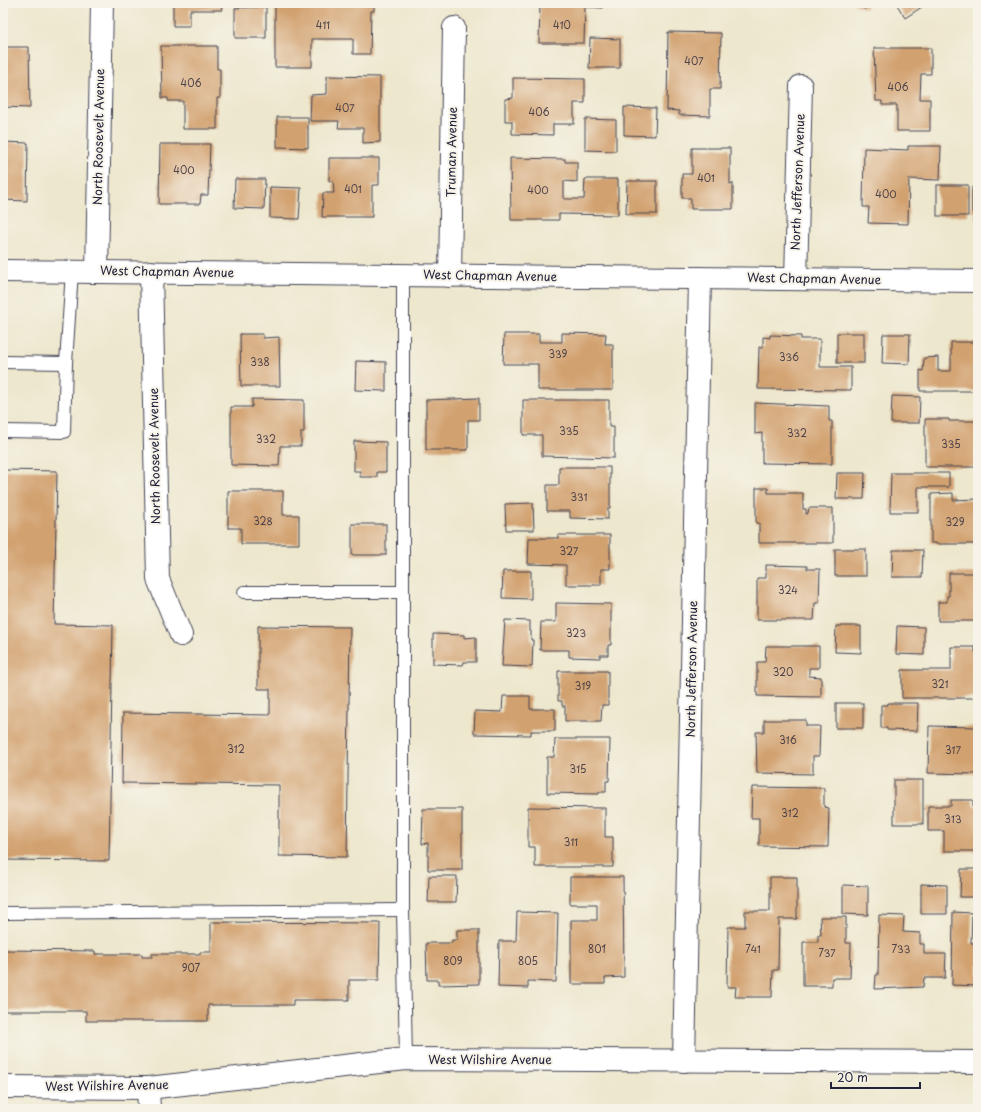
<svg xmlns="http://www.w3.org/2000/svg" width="981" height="1112" font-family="'Playpen Sans',sans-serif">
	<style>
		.building { fill: #d2a16f }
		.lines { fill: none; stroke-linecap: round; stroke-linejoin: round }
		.service-casing { stroke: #404051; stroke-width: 14 }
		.minor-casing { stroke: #404051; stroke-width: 24 }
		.tertiary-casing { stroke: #404051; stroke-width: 24 }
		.service { stroke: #fff; stroke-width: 12 }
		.minor { stroke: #fff; stroke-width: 22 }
		.tertiary { stroke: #fff; stroke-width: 22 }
		.labels { text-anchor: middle; stroke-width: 4; stroke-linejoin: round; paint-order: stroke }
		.number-label { font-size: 10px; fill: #4e4248 }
		.street-label { font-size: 12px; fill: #22223b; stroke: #f7f3e8 }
	</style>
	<rect width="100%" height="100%" fill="#f7f3e8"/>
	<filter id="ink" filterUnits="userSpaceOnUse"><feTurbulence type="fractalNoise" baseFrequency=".025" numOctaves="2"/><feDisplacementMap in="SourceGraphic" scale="8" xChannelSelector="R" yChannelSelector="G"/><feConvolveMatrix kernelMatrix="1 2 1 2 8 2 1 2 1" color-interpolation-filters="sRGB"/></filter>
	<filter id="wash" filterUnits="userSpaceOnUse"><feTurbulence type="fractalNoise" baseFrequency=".012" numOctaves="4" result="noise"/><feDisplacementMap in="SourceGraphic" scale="16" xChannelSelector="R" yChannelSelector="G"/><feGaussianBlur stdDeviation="0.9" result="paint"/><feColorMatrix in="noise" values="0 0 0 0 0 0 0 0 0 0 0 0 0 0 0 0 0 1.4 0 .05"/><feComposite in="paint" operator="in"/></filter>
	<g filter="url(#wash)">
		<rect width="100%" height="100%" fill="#ede7cd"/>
		<g id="blocks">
			<g class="building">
				<polygon points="173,3 221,3 222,10 190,10 190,26 173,26"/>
				<polygon points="275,3 302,3 302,6 312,6 312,3 374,3 374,11 371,11 370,54 353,54 353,39 312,39 312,67 275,67"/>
				<polygon points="540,3 603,3 603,8 585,7 584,43 539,43"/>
				<polygon points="852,3 868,3 865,9"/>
				<polygon points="896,3 928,3 905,18"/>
				<polygon points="266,7 266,38 235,38 235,8"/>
				<polygon points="668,32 721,33 720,89 710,89 710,116 679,115 679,111 667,110"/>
				<polygon points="590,38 620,39 620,68 589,68"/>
				<polygon points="161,46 217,46 217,69 220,69 220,98 217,98 217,129 183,129 183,101 168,101 168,98 162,98"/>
				<polygon points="3,47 29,47 30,108 3,107"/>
				<polygon points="874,48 931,48 931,74 921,74 920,99 930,99 930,131 897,131 897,105 882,105 882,101 876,101"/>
				<polygon points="327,76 380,77 380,142 363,143 363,128 338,128 339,121 310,121 311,95 327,94"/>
				<polygon points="513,78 585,79 585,103 574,103 574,124 553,124 553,135 512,134 512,121 505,121 505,99 513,98"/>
				<polygon points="624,107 656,108 655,136 624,135"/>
				<polygon points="277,117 308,117 308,148 277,147"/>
				<polygon points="585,119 616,120 616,151 585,150"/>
				<polygon points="3,142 28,143 27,201 3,200"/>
				<polygon points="160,144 210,144 208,195 201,195 200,204 159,204"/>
				<polygon points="908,146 941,146 940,180 909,179 908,224 868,223 869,207 863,207 864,148 908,150"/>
				<polygon points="692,148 730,148 730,184 733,183 733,209 691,209 691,198 682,198 682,174 692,174"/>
				<polygon points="329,158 379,158 379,185 372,185 372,217 322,217 323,193 334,193 333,181 329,181"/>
				<polygon points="510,158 565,159 565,162 577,162 577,182 564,181 564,199 584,199 585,179 618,179 618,215 559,214 559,220 511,220"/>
				<polygon points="235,179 265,179 264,209 234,208"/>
				<polygon points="627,181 657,181 657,214 626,214"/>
				<polygon points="976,182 978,182 978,219 976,219 976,212 972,212 972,187 976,188"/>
				<rect x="937" y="185" width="31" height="31"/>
				<polygon points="270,187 301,188 299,219 270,218"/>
				<polygon points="562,333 606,334 605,344 613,344 613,390 538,390 538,364 503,364 504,334 539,334 539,342 562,342"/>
				<rect x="837" y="333" width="27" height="30"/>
				<polygon points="240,334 263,334 263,338 279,337 280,386 241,386"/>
				<polygon points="883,334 910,334 909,364 882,363"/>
				<polygon points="770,335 801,336 801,339 820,339 820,367 851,367 851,390 758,389 759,347 763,347 763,337 770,338"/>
				<polygon points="951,342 978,342 978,391 920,391 920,370 923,371 924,358 938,357 938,371 951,371"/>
				<polygon points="356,361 386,362 386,391 355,390"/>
				<polygon points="892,396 920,397 919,423 891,423"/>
				<polygon points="479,398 479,420 468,420 468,450 426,450 426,400"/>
				<polygon points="252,399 304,400 304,432 301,432 301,446 280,446 279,466 231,465 231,407 252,407"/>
				<polygon points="523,400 609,400 609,427 614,427 614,458 542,456 542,435 523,435"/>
				<polygon points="755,403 829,406 829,421 832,421 832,464 762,463 762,433 755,434"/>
				<polygon points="925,419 949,419 949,421 978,421 978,467 925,467"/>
				<polygon points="354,441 386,442 386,472 377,472 377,477 360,477 360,471 354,471"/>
				<polygon points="559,467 610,467 610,508 608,508 608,519 570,518 570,511 547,511 547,485 559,485"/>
				<polygon points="3,470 57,471 54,624 113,625 109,861 3,860"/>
				<polygon points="837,473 865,473 864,499 836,499"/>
				<polygon points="891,473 949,473 949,487 918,487 918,512 890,512"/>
				<polygon points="756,488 768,488 768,493 803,493 803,509 806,509 806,514 808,513 809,508 833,508 833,543 759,543 759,523 756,523"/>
				<polygon points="228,491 283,491 283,515 299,515 299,544 241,544 241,528 228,528"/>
				<polygon points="953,493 953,500 978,499 978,544 936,544 936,543 931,543 931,494"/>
				<polygon points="533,503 534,530 506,530 505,504"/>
				<rect x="352" y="524" width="34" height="31"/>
				<polygon points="558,535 610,535 610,569 601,569 601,585 566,585 566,565 528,564 529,538 558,538"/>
				<rect x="835" y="549" width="31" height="27"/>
				<polygon points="893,550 923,550 922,577 892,577"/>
				<polygon points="766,565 807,566 807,569 820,569 819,603 815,603 814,620 757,620 757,578 766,578"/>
				<polygon points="503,571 531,571 531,599 502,598"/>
				<polygon points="949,573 978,573 978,621 938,621 938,602 947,602 947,596 949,596"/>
				<polygon points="556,603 611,604 611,645 608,645 608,655 600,655 600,658 569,657 569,650 540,650 541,622 556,622"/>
				<polygon points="505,620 530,621 530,631 531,631 531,640 533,640 532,667 502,666"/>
				<polygon points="258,626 350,627 347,857 279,856 279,785 122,783 123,713 270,715 270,689 258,689"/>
				<polygon points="836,626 861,626 861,653 835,652"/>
				<polygon points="897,626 924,627 924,655 896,654"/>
				<polygon points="433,634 464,635 464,638 476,637 476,662 464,662 463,665 433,664"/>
				<polygon points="766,646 819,646 819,668 809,668 809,676 821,677 821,697 757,696 757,662 765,662"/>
				<polygon points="951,647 975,647 975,652 978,652 978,698 902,698 902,670 951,670"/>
				<polygon points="558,671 608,671 608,705 602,705 601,721 565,721 565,706 562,706 562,701 558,701"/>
				<polygon points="503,696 530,696 530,709 555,709 555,731 531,731 531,735 474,734 475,711 502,712"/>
				<rect x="836" y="703" width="27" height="25"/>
				<polygon points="888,703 918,703 917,731 887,730 887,728 881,728 881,705 888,705"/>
				<polygon points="764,720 806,720 806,726 820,726 819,756 813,756 813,774 757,773 756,732 764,732"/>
				<polygon points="929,726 978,727 978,774 928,773"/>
				<polygon points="555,739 610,739 609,781 606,781 606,792 599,792 599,794 547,793 547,757 554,757"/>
				<rect x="894" y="780" width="29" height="44"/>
				<polygon points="752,787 824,788 824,807 829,808 828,847 759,846 759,818 751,818"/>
				<polygon points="951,800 973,800 973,806 978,806 978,851 944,851 944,831 928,831 928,806 951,806"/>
				<polygon points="528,807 605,808 605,837 613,837 613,867 535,867 535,847 528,847"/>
				<polygon points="423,809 462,809 462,870 428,870 428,843 422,844"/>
				<polygon points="961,869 978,869 978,897 960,897"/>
				<polygon points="429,876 457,876 456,902 428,902"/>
				<polygon points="570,877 623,877 624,977 605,978 605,984 571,984 571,920 597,920 597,904 570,904"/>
				<polygon points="770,877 797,877 797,919 779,919 778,970 773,970 772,997 735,997 736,987 727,987 728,927 745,927 745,911 770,911"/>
				<polygon points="921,884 947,885 947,914 921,914"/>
				<polygon points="843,885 868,886 868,915 843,914"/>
				<polygon points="517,912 558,913 556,982 528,981 528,988 498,987 499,941 516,941"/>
				<polygon points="953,912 972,913 971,943 978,943 978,986 952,985"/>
				<polygon points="879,915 904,916 903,932 920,933 920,944 924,944 924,954 946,954 945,978 924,978 923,987 875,989 876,975 878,975"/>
				<polygon points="820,917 846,917 846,943 851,943 850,978 832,978 832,986 803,986 803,942 818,942 818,935 821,935"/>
				<polygon points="211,922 380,923 379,980 349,980 349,1000 293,1000 293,1005 208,1005 208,1021 86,1021 86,1011 3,1011 3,950 95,951 95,954 142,954 142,957 152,957 152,954 200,954 200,952 211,952"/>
				<polygon points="457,930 479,930 479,984 438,985 438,980 427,980 426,943 452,943 452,940 457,940"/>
			</g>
		</g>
	</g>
	<g filter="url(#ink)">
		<use href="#blocks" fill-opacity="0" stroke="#404051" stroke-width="1"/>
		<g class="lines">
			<defs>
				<g id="service">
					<polyline points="403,275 403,910 406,1059"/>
					<polyline points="3,362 66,363 72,271"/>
					<polyline points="3,431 64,432 66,363"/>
					<polyline points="244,592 403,592"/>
					<polyline points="3,913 403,910"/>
				</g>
				<g id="minor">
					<polyline points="97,272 102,3"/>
					<polyline points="151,272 158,579 181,635"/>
					<polyline points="450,276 454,28"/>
					<polyline points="796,279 801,86"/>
					<polyline points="684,1061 700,278"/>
					<polyline points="3,1087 148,1088 406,1059 978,1062"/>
					<polyline points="148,1088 149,1109"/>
				</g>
				<polyline id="tertiary" points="3,271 978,281"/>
			</defs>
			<use href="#service" class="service-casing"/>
			<use href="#minor" class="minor-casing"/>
			<use href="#tertiary" class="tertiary-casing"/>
			<use href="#service" class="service"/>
			<use href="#minor" class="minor"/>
			<use href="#tertiary" class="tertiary"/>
		</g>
	</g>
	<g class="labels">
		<g class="number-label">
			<text x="323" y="29">411</text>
			<text x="562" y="29">410</text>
			<text x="694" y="65">407</text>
			<text x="191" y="87">406</text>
			<text x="898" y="91">406</text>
			<text x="345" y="112">407</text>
			<text x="539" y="116">406</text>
			<text x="184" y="174">400</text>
			<text x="706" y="182">401</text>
			<text x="353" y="193">401</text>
			<text x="538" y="194">400</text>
			<text x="886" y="198">400</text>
			<text x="558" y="358">339</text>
			<text x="789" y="361">336</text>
			<text x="260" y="366">338</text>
			<text x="569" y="435">335</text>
			<text x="797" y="437">332</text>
			<text x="266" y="443">332</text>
			<text x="951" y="448">335</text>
			<text x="579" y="501">331</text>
			<text x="263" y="525">328</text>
			<text x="955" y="526">329</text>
			<text x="569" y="555">327</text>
			<text x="788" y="594">324</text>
			<text x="576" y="637">323</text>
			<text x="783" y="676">320</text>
			<text x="940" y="688">321</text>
			<text x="583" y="690">319</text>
			<text x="788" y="744">316</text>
			<text x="236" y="753">312</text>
			<text x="953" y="754">317</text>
			<text x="578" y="773">315</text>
			<text x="790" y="817">312</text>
			<text x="953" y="823">313</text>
			<text x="571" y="846">311</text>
			<text x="597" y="953">801</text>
			<text x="753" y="953">741</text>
			<text x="901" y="953">733</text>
			<text x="827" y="957">737</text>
			<text x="453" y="965">809</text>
			<text x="528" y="965">805</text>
			<text x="191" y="972">907</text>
		</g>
		<g class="street-label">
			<text transform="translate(99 137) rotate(-89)" y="4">North Roosevelt Avenue</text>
			<text transform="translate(452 152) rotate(-89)" y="4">Truman Avenue</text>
			<text transform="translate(798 182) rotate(-88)" y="4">North Jefferson Avenue</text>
			<text transform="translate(167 272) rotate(1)" y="4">West Chapman Avenue</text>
			<text transform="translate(490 276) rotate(1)" y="4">West Chapman Avenue</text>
			<text transform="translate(814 279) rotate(1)" y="4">West Chapman Avenue</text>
			<text transform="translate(155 456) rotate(-91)" y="4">North Roosevelt Avenue</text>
			<text transform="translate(692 669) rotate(-89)" y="4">North Jefferson Avenue</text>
			<text x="490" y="1064">West Wilshire Avenue</text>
			<text transform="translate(107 1086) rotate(-1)" y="4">West Wilshire Avenue</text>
		</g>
	</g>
	<rect width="981" height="1112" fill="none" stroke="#f7f3e8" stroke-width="16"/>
	<path d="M831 1082v6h89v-6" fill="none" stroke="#22223b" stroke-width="2"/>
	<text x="837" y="1082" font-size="12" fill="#22223b" stroke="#f7f3e8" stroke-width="3" paint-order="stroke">20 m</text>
</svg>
